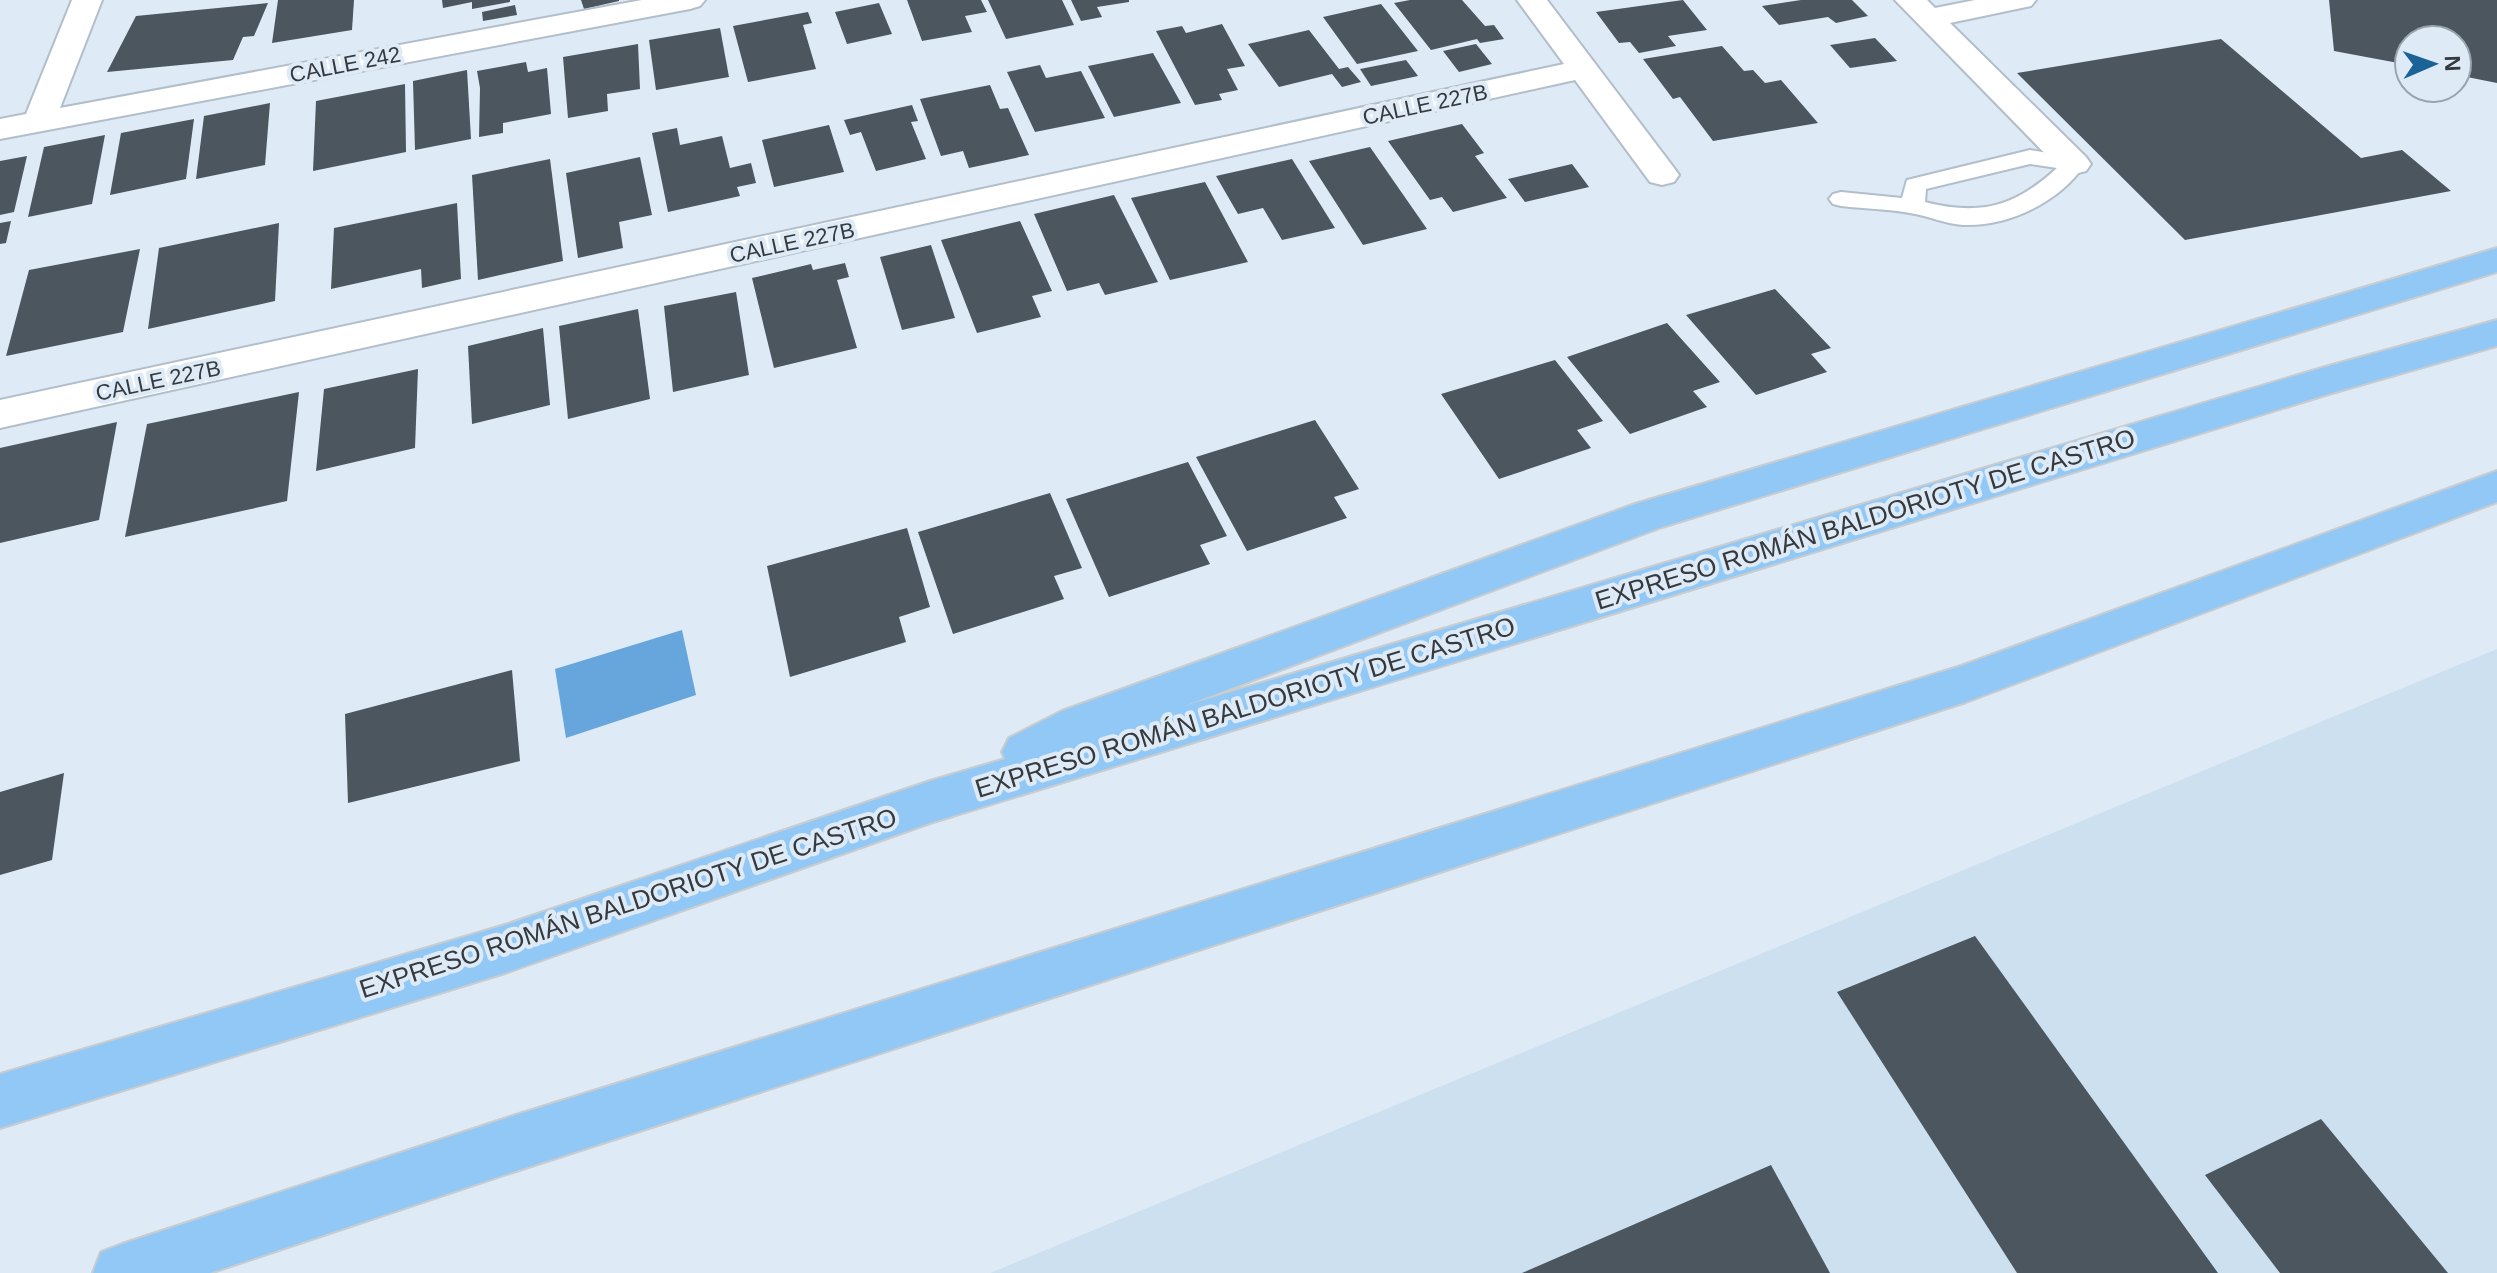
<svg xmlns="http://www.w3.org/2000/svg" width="2497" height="1273" font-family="Helvetica,sans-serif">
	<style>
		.built { fill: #cde0f0 }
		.water { fill: #66a6dc }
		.building { fill: #4b565f }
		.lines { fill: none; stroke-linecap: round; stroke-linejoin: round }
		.lane-casing { stroke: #b2bec9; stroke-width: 4 }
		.street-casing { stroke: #b2bec9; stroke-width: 4 }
		.highway-casing { stroke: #cacccd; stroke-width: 4 }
		.lane { fill: #fff; fill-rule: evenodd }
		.street { fill: #fff; fill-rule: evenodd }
		.highway { fill: #92c8f6; fill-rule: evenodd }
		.labels { text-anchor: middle; stroke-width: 8; stroke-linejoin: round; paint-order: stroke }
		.far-street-label { font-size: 22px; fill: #353a3f; stroke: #deebf7 }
		.street-label { font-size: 26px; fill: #353a3f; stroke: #deebf7 }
	</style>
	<rect width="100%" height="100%" fill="#deebf7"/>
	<polygon class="built" points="2497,649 2497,1273 990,1273"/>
	<polygon class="water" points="682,630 696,695 566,738 555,669"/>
	<g class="building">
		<polygon points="278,0 354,0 352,30 272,43"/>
		<polygon points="442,0 510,0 510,2 472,9 472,2 443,8"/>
		<polygon points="581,0 619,0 619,1 584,9"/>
		<polygon points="907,0 981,0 987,12 965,16 972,32 922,41"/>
		<polygon points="988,0 1062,0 1074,25 1006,39"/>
		<polygon points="1071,0 1129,0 1129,2 1097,7 1102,17 1081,21"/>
		<polygon points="1410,0 1462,0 1485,26 1494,25 1504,39 1480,43 1477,39 1431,50 1394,3"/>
		<polygon points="1683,0 1707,30 1668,36 1676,46 1639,53 1630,42 1619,43 1596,12"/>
		<polygon points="1801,0 1852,0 1868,16 1836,23 1828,17 1779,25 1762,6"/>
		<polygon points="2329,0 2497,0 2497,83 2457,75 2457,40 2409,40 2409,65 2334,51"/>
		<polygon points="268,3 254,36 243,37 233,60 107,72 136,16"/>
		<polygon points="879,3 892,34 847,44 835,12"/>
		<polygon points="1381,4 1418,51 1357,64 1323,17"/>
		<polygon points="515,5 517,15 483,21 482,12"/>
		<polygon points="808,12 812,23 803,25 816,69 748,82 733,26"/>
		<polygon points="1222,24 1245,66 1227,69 1238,90 1219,94 1222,100 1195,105 1156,31 1182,26 1186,33"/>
		<polygon points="720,28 729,77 656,90 649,40"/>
		<polygon points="1309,30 1339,69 1348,67 1361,82 1342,87 1332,74 1279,87 1248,44"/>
		<polygon points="1875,38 1897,61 1850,68 1830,45"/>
		<polygon points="2221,39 2361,158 2402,150 2451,191 2185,240 2017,73"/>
		<polygon points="638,44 640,89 607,94 608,111 568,118 563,57"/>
		<polygon points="1476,44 1492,64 1459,72 1443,51"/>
		<polygon points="1722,46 1744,71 1753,70 1765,83 1781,80 1818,123 1713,141 1680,97 1673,99 1643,59"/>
		<polygon points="1153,53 1181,103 1114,117 1088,66"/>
		<polygon points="1406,60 1418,76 1371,86 1360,69"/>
		<polygon points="526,62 528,72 547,68 551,114 503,123 503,133 479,137 480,88 477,71"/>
		<polygon points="1040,65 1046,78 1081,71 1105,118 1035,132 1007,72"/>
		<polygon points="467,70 471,139 415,150 413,81"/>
		<polygon points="405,84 406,152 313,171 316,101"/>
		<polygon points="990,85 1000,109 1008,108 1029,155 969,168 963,151 941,156 920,99"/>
		<polygon points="270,103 265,165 196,179 204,116"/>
		<polygon points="912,105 918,121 911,122 926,159 876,171 861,132 850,135 844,120"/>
		<polygon points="194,119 186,179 110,195 121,133"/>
		<polygon points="1462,124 1484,153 1475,156 1507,198 1453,212 1442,197 1430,200 1388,141"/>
		<polygon points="829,125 844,172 774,187 762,140"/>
		<polygon points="677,128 680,145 722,136 730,168 751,163 756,183 737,187 740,196 668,212 652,133"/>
		<polygon points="105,135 92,204 28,217 44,147"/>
		<polygon points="1370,147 1427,229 1363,245 1309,161"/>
		<polygon points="27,156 14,212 0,215 0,161"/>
		<polygon points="640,157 652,215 619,222 623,248 578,258 566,173"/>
		<polygon points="550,159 563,261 478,280 472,175"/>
		<polygon points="1292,159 1335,228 1282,240 1263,208 1238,214 1216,176"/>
		<polygon points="1572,164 1589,187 1525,202 1508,179"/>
		<polygon points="1205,182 1248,262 1170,280 1131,198"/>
		<polygon points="1114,195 1158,282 1105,295 1099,283 1067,291 1034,214"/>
		<polygon points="457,203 461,279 422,288 421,269 331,289 334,228"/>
		<polygon points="11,221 6,243 0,244 0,223"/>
		<polygon points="1020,221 1052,291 1032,296 1041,317 977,333 941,240"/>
		<polygon points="279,223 275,301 148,329 159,248"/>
		<polygon points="931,245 955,318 902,330 880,257"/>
		<polygon points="140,249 123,332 6,356 29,270"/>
		<polygon points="845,263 849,277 837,280 857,348 774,368 752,278 811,264 813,270"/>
		<polygon points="1775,289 1831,348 1811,354 1827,372 1756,395 1686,315"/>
		<polygon points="736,292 749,375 673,392 664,306"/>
		<polygon points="638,309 650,399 568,419 559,326"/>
		<polygon points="1667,323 1720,382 1693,391 1707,407 1630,434 1567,357"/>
		<polygon points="543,328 550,405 472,424 468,346"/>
		<polygon points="1555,360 1603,421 1577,430 1591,448 1499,479 1441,394"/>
		<polygon points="418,369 415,448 316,471 324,389"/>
		<polygon points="299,392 287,501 125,537 147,424"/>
		<polygon points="1315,420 1359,489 1334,497 1347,518 1247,551 1196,457"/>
		<polygon points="117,422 99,520 0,543 0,448"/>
		<polygon points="1188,462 1227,536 1200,545 1210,564 1109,597 1066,499"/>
		<polygon points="1050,493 1082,568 1054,576 1064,599 953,634 918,532"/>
		<polygon points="907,528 930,607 899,617 906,642 790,677 767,566"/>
		<polygon points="512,670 520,761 348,803 345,714"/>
		<polygon points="64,773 52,860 0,875 0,792"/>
		<polygon points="1975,936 2218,1273 2017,1273 1837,992"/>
		<polygon points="2321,1119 2448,1273 2280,1273 2205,1175"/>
		<polygon points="1771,1165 1830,1273 1522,1273"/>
	</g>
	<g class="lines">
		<defs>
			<path id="lane" d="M2030,150L2082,159L2085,164C2060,202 2008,227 1963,225C1946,224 1931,217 1915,214C1891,209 1865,209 1841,206L1833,204L1829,199L1833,194L1841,192L1902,198L1907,180ZM2030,164L2057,168C2015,207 1980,216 1925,202L1926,189Z"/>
			<g id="street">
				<polygon points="72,0 102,0 60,108 642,0 705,0 700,6 690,9 0,139 0,119 26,114"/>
				<polygon points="1517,0 1547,0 1674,168 1679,175 1674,182 1662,185 1650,182 1575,80 0,428 0,400 1564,64"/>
				<polygon points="1895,0 1927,0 1935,8 1975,0 2036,0 2031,6 1950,23 2086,157 2091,164 2086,171 2074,174 2062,171"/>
			</g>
			<g id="highway">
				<polygon points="2497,248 2497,272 1662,527 1184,706 2325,367 2497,320 2497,346 2332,393 930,823 505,973 0,1128 0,1074 505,925 930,781 1005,759 1002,752 1009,738 1062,711 1635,504"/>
				<polygon points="2497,471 2497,502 1966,702 516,1171 210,1273 93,1273 101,1252 122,1244 516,1115 1961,666"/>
			</g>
		</defs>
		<use href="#lane" class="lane-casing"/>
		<use href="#street" class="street-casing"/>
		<use href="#highway" class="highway-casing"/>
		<use href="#lane" class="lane"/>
		<use href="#street" class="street"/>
		<use href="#highway" class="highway"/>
	</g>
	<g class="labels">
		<g class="far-street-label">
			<text transform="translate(345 64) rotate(-11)" y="8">CALLE 242</text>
			<text transform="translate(1425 104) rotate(-12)" y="8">CALLE 227B</text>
			<text transform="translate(792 242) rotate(-12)" y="8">CALLE 227B</text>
			<text transform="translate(158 380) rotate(-12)" y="8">CALLE 227B</text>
		</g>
		<g class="street-label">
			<text transform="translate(1865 519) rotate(-17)" y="9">EXPRESO ROMÁN BALDORIOTY DE CASTRO</text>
			<text transform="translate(1245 707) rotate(-17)" y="9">EXPRESO ROMÁN BALDORIOTY DE CASTRO</text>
			<text transform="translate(628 903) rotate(-18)" y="9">EXPRESO ROMÁN BALDORIOTY DE CASTRO</text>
		</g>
	</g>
	<g transform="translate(2433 64) rotate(88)"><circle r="38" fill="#deebf7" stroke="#9aa4ad" stroke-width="2"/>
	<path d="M0-6L14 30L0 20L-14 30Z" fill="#1b6397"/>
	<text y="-12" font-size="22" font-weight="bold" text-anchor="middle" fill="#353a3f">N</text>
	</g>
</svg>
